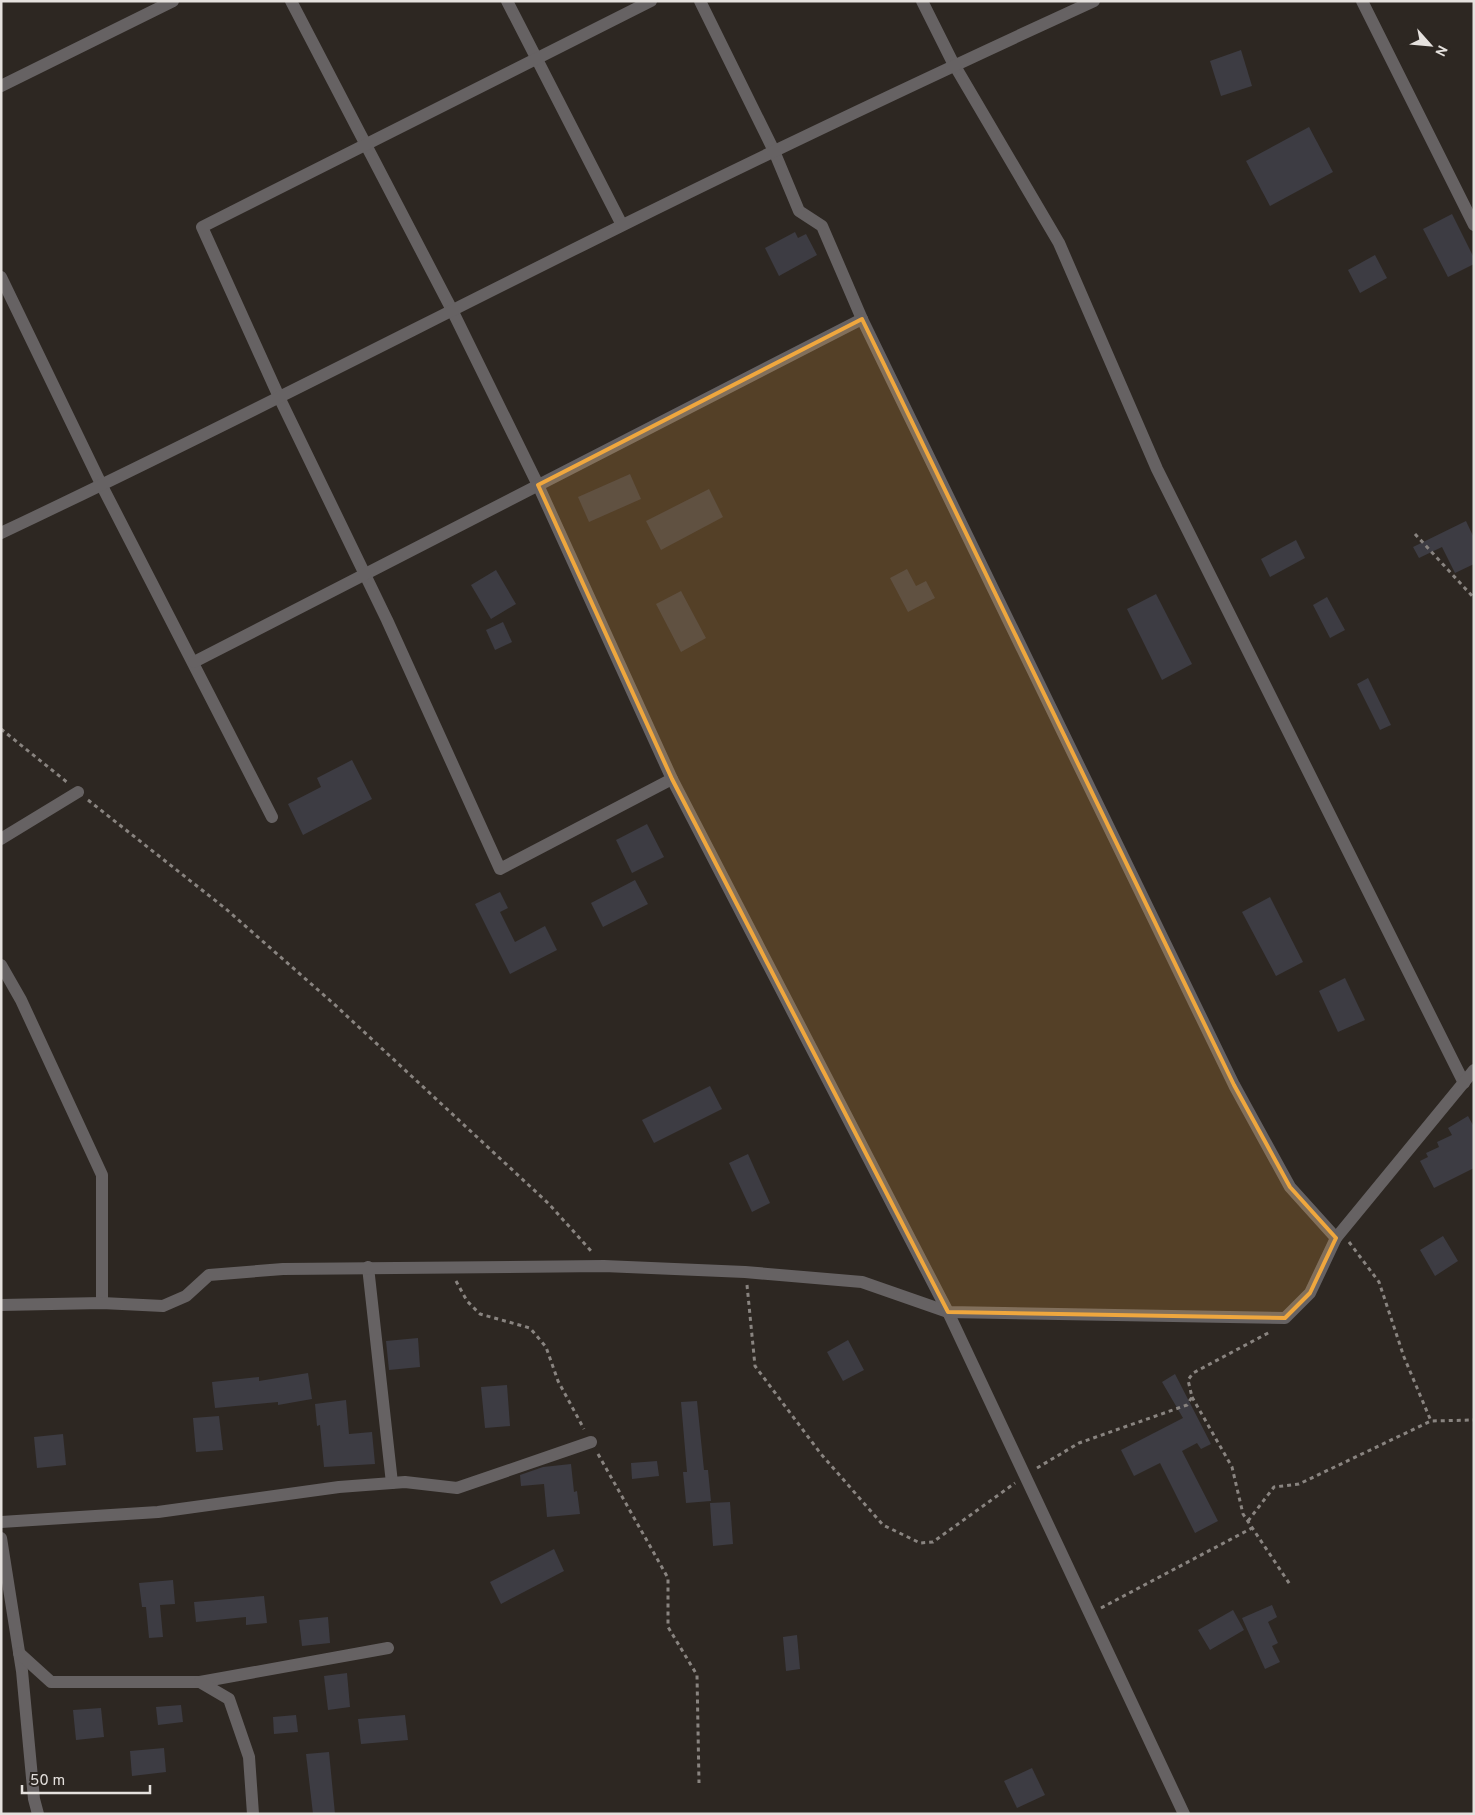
<svg xmlns="http://www.w3.org/2000/svg" width="1475" height="1815" font-family="Overpass,sans-serif">
	<style>
		.building { fill: #3d3c43 }
		.lines { fill: none; stroke-linecap: round; stroke-linejoin: round }
		.path { stroke: #898480; stroke-width: 3; stroke-dasharray: 4 4; stroke-linecap: butt }
		.minor { stroke: #666263; stroke-width: 12 }
		.marked { fill: #efa73e; fill-opacity: 0.2; stroke: #efa73e; stroke-width: 4; stroke-linejoin: round }
	</style>
	<rect width="100%" height="100%" fill="#2d2722"/>
	<g class="building">
		<polygon points="1241,50 1252,86 1221,96 1210,61"/>
		<polygon points="1309,127 1333,172 1270,206 1246,161"/>
		<polygon points="1452,214 1474,258 1474,264 1448,277 1423,229"/>
		<polygon points="795,232 798,238 806,234 817,255 779,276 765,248"/>
		<polygon points="1375,255 1387,278 1360,293 1348,270"/>
		<polygon points="630,474 641,499 589,522 578,497"/>
		<polygon points="709,489 723,517 661,550 646,521"/>
		<polygon points="1466,521 1474,538 1474,564 1455,573 1442,547 1419,558 1413,547"/>
		<polygon points="1296,540 1305,558 1270,577 1261,559"/>
		<polygon points="907,569 916,586 926,581 935,598 908,612 890,578"/>
		<polygon points="496,570 516,604 491,619 471,585"/>
		<polygon points="681,591 706,638 681,652 656,604"/>
		<polygon points="1156,594 1192,664 1162,680 1127,609"/>
		<polygon points="1327,597 1345,630 1330,638 1313,605"/>
		<polygon points="503,622 512,642 495,650 486,630"/>
		<polygon points="1368,678 1391,725 1380,730 1357,684"/>
		<polygon points="352,760 372,799 303,835 288,804 321,787 317,778"/>
		<polygon points="647,824 664,857 632,873 616,840"/>
		<polygon points="635,880 648,904 603,927 591,903"/>
		<polygon points="500,892 508,908 500,912 515,942 545,926 557,950 510,974 475,904"/>
		<polygon points="1270,897 1303,962 1276,976 1242,912"/>
		<polygon points="1345,978 1365,1020 1338,1032 1319,991"/>
		<polygon points="710,1086 722,1109 654,1143 642,1120"/>
		<polygon points="1468,1116 1474,1127 1474,1168 1434,1188 1420,1161 1428,1157 1426,1153 1439,1147 1437,1142 1452,1135 1448,1128"/>
		<polygon points="748,1154 770,1203 752,1212 729,1163"/>
		<polygon points="1443,1236 1458,1261 1435,1276 1420,1250"/>
		<polygon points="418,1338 420,1367 389,1370 386,1341"/>
		<polygon points="848,1340 864,1370 843,1381 827,1352"/>
		<polygon points="308,1373 312,1399 278,1405 278,1402 215,1408 212,1382 259,1377 259,1381"/>
		<polygon points="1175,1374 1211,1444 1201,1449 1197,1443 1182,1451 1218,1521 1195,1533 1160,1463 1134,1476 1121,1450 1183,1418 1162,1382"/>
		<polygon points="507,1385 510,1426 485,1428 481,1387"/>
		<polygon points="346,1400 349,1434 372,1432 375,1464 324,1467 320,1425 317,1426 315,1404"/>
		<polygon points="697,1401 704,1470 708,1470 711,1501 686,1503 683,1472 687,1472 681,1402"/>
		<polygon points="219,1416 223,1450 196,1452 193,1418"/>
		<polygon points="63,1434 66,1465 37,1468 34,1437"/>
		<polygon points="657,1461 659,1476 632,1479 631,1463"/>
		<polygon points="571,1464 574,1492 577,1491 580,1514 547,1517 544,1484 521,1486 520,1475 543,1467"/>
		<polygon points="730,1502 733,1544 713,1546 710,1503"/>
		<polygon points="554,1549 564,1571 501,1604 490,1582"/>
		<polygon points="173,1580 175,1604 160,1605 163,1637 149,1638 146,1607 142,1607 139,1583"/>
		<polygon points="264,1596 267,1623 246,1625 246,1617 196,1622 194,1602"/>
		<polygon points="1272,1605 1277,1617 1268,1622 1278,1643 1272,1646 1280,1662 1265,1669 1242,1618"/>
		<polygon points="1233,1610 1244,1630 1210,1650 1198,1630"/>
		<polygon points="328,1617 330,1643 302,1646 299,1620"/>
		<polygon points="797,1635 800,1669 786,1671 783,1637"/>
		<polygon points="347,1673 350,1707 328,1710 324,1676"/>
		<polygon points="181,1705 183,1722 158,1725 156,1707"/>
		<polygon points="101,1708 104,1737 76,1740 73,1710"/>
		<polygon points="296,1715 298,1732 274,1734 273,1717"/>
		<polygon points="405,1715 408,1740 361,1744 358,1719"/>
		<polygon points="164,1748 166,1772 132,1776 130,1751"/>
		<polygon points="329,1752 335,1814 313,1814 306,1754"/>
		<polygon points="1032,1768 1045,1795 1017,1808 1004,1781"/>
	</g>
	<g class="lines">
		<g class="path">
			<polyline points="1415,534 1474,598"/>
			<polyline points="1,729 68,783"/>
			<polyline points="88,800 226,909 334,1004 549,1204 592,1252"/>
			<polyline points="1349,1242 1379,1282 1404,1357 1431,1421"/>
			<polyline points="456,1281 467,1301 480,1314 530,1328 546,1347 558,1381 584,1429"/>
			<polyline points="747,1285 755,1366 821,1454 883,1525 920,1543 933,1542 1015,1483"/>
			<polyline points="1192,1397 1232,1467 1243,1514 1291,1586"/>
			<polyline points="598,1454 668,1578 668,1627 697,1675 699,1783"/>
			<polyline points="1037,1468 1079,1443 1187,1405 1192,1397 1188,1380 1193,1373 1270,1332"/>
			<polyline points="1248,1521 1274,1487 1299,1484 1431,1421 1474,1420"/>
			<polyline points="1101,1608 1252,1528"/>
		</g>
		<g class="minor">
			<polyline points="291,1 452,310 538,485 672,779 948,1312 1184,1814"/>
			<polyline points="507,1 622,225"/>
			<polyline points="651,1 202,227 279,397 387,620 500,869 672,779"/>
			<polyline points="700,1 774,151 799,211 822,226 862,319 1234,1085 1290,1187 1336,1238"/>
			<polyline points="922,1 952,61 1059,243 1157,469 1464,1083"/>
			<polyline points="1362,1 1474,225"/>
			<polyline points="1,86 173,1"/>
			<polyline points="1,277 102,486 272,817"/>
			<path d="M1,533C209,435 413,329 619,227C776,149 935,74 1094,1"/>
			<polyline points="194,662 862,319"/>
			<polyline points="1,839 78,792"/>
			<polyline points="1,965 21,1000 102,1175 102,1303"/>
			<polyline points="368,1267 392,1483"/>
			<polyline points="1,1305 102,1303 163,1306 186,1296 209,1275 283,1269 604,1266 745,1272 862,1282 948,1312 1285,1318 1310,1293 1336,1238 1474,1070"/>
			<polyline points="1,1522 158,1512 339,1487 392,1483 405,1482 457,1488 591,1442"/>
			<polyline points="1,1538 22,1671 34,1799 38,1814"/>
			<polyline points="19,1653 51,1682 200,1682 388,1648"/>
			<polyline points="200,1682 229,1699 249,1757 253,1814"/>
		</g>
	</g>
	<path class="marked" d="M862,319L1234,1085L1290,1187L1336,1238L1310,1293L1285,1318L948,1312L672,779L538,485Z"/>
	<rect width="1475" height="1815" fill="none" stroke="#e5e1de" stroke-width="5"/>
	<g transform="translate(1430 45) rotate(117)" stroke="#2d2722" stroke-width="4" paint-order="stroke">
	<path d="M0-4L9 19L0 12L-9 19Z" fill="#e5e1de"/>
	<text y="-8" font-size="14" font-weight="bold" text-anchor="middle" fill="#e5e1de">N</text>
	</g>
	<path d="M22 1785v8h128v-8" fill="none" stroke="#e5e1de" stroke-width="2.5"/>
	<text x="30" y="1785" font-size="15" fill="#e5e1de" stroke="#2d2722" stroke-width="4" paint-order="stroke">50 m</text>
</svg>
